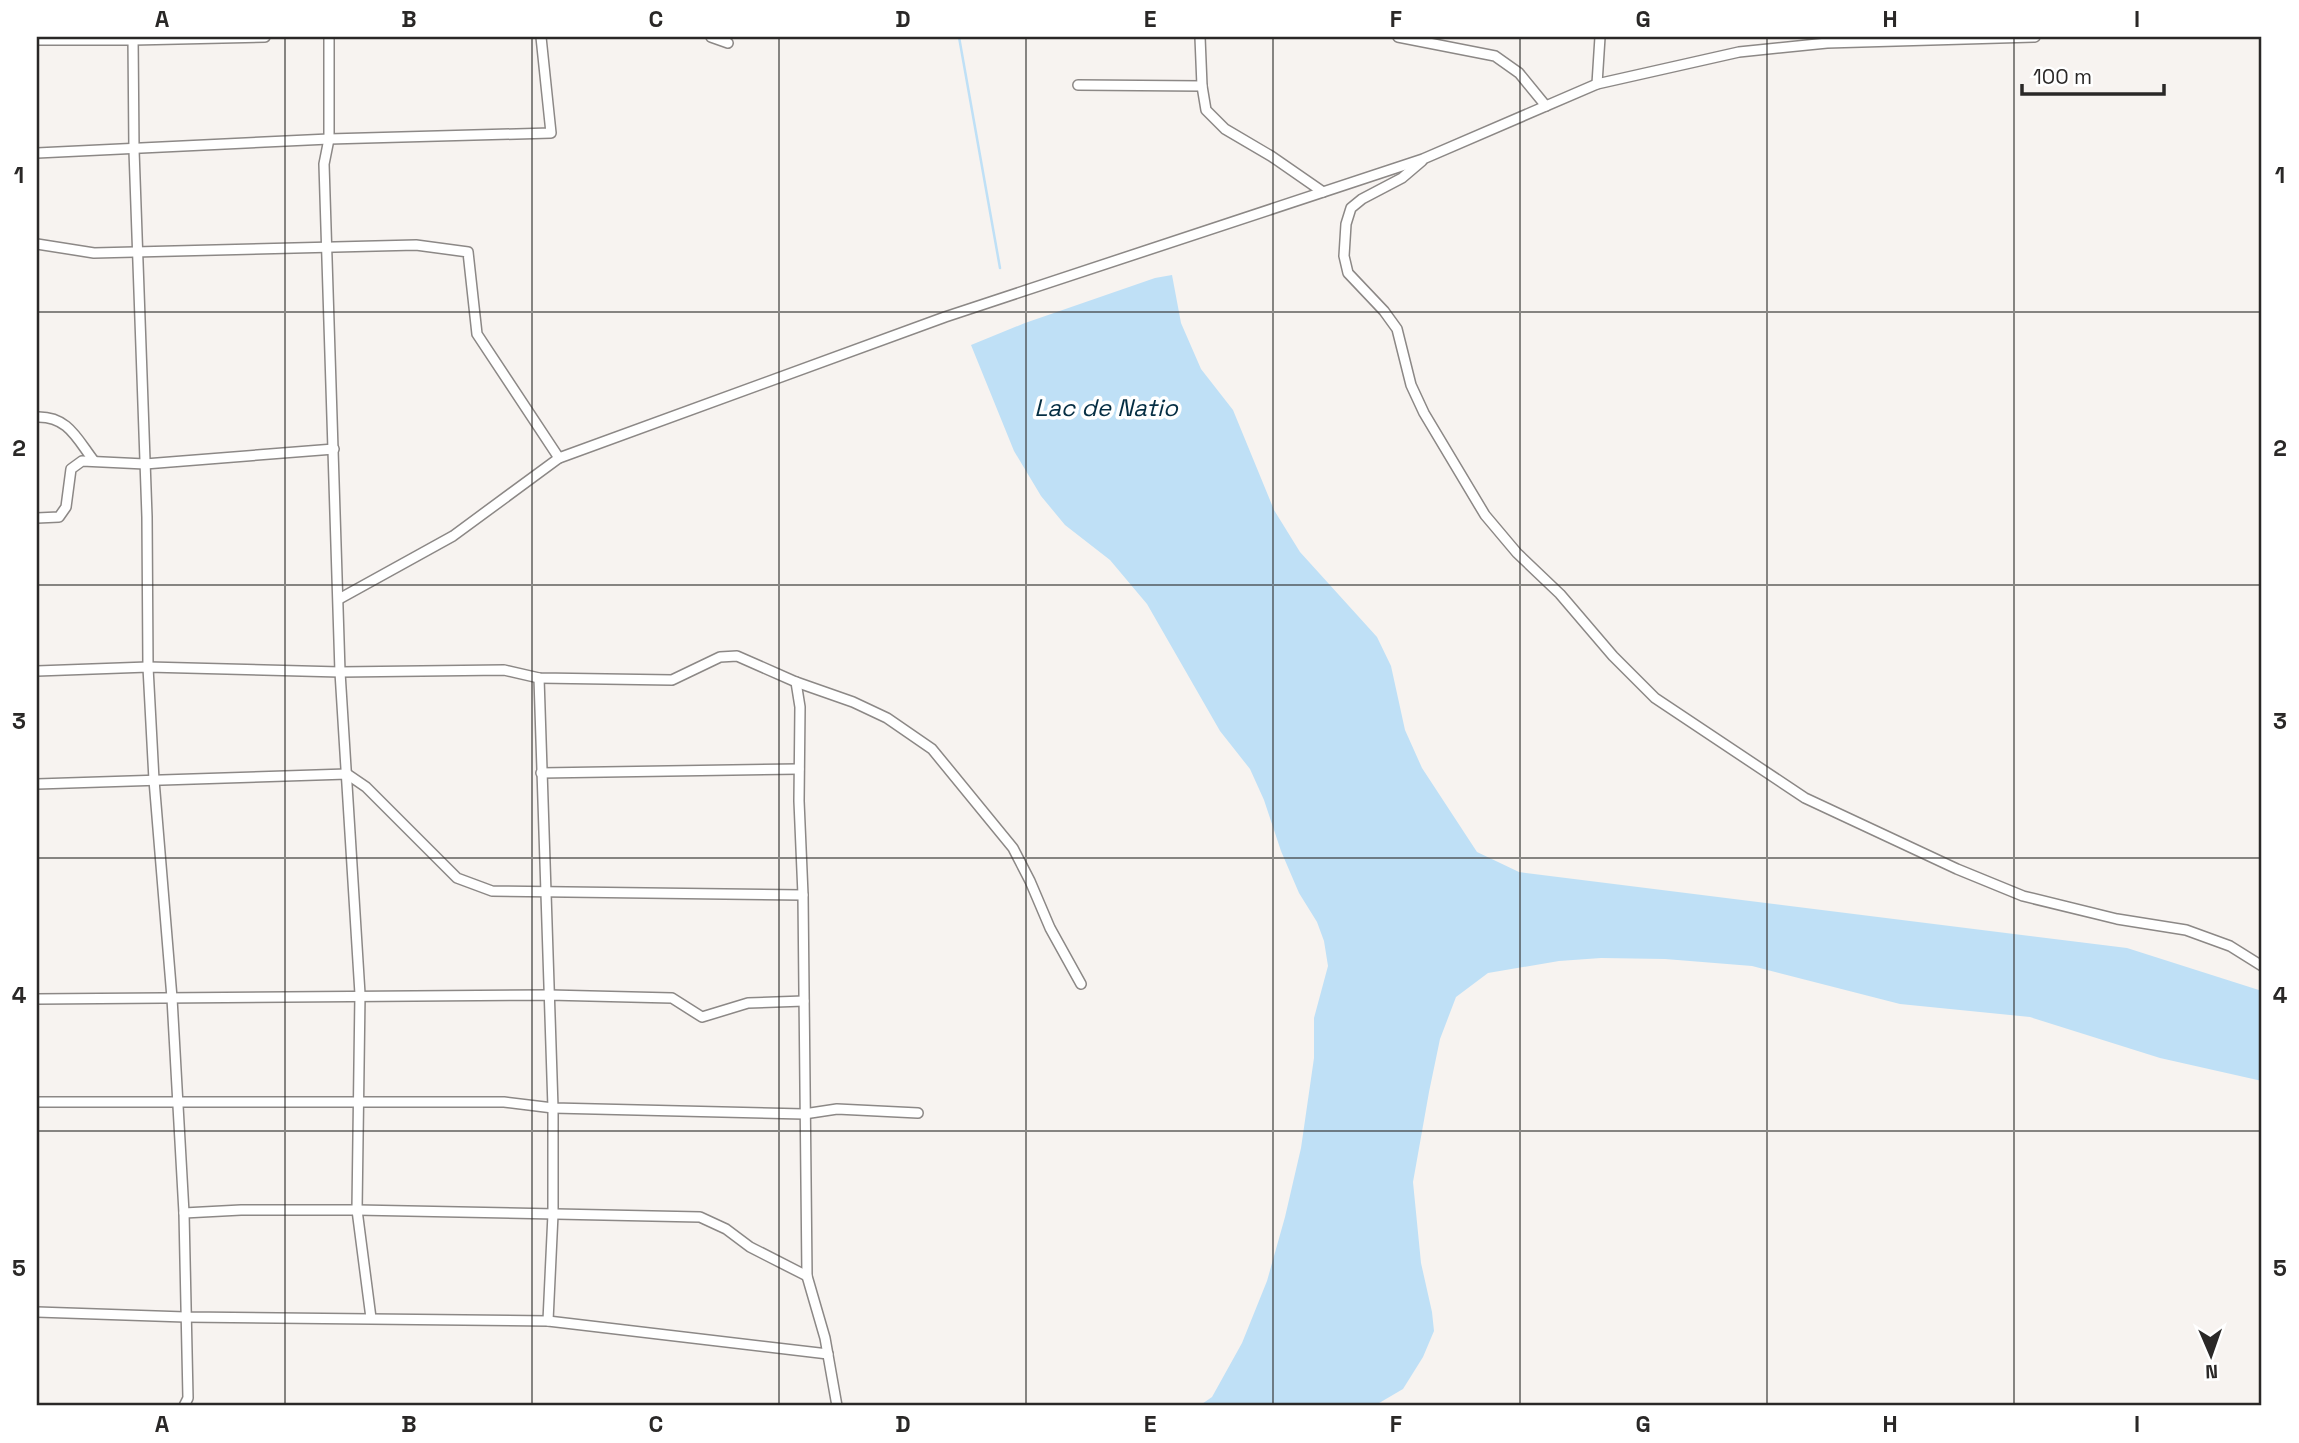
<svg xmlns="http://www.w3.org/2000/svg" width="2299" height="1443" font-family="'Space Grotesk',sans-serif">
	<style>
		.water { fill: #bfe0f6 }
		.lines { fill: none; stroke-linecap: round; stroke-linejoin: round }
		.stream { stroke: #bfe0f6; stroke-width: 2.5 }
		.minor-casing { stroke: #8c8886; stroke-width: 12 }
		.minor { stroke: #fff; stroke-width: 9 }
		.grid { fill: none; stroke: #2a2827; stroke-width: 2; stroke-opacity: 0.55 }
		.labels { text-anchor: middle; stroke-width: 7; stroke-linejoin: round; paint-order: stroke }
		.water-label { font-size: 24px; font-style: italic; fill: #052e43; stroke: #fff }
		.neatline { fill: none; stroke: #2a2827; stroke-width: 2.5 }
		.grid-label { font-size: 23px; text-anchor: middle; font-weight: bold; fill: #2a2827 }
	</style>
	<rect width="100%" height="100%" fill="#f7f3f0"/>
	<polygon class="water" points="1172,275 1181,323 1201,369 1233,410 1274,510 1300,552 1377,637 1391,666 1405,730 1422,768 1477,852 1519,872 2127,948 2262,991 2262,1081 2160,1058 2030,1017 1900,1004 1752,966 1665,959 1601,958 1559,961 1488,973 1456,997 1440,1039 1429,1092 1413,1182 1421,1263 1432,1312 1434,1331 1423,1357 1403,1389 1374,1406 1199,1406 1212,1397 1242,1343 1267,1281 1285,1217 1301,1148 1314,1058 1314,1018 1328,966 1324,941 1317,922 1299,893 1281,851 1264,800 1250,769 1220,731 1147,604 1110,560 1065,525 1041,496 1014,451 971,345 1025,323 1155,278"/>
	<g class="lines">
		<polyline class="stream" points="959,37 1000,268"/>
		<defs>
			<g id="minor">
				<polyline points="133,37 134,150 147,517 148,667 154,780 172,998 184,1213 188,1398 184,1406"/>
				<polyline points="329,37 329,139 324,164 340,672 360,994 357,1210 371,1318"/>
				<polyline points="711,37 728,43"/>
				<polyline points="1200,37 1202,86 1206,110 1225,129 1271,156 1323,192"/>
				<polyline points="1398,37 1495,56 1519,73 1546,106"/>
				<polyline points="37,40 133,40 265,37"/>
				<polyline points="1597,84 1600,37"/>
				<polyline points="1078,85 1202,86"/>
				<polyline points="37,153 329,139 551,133 541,37"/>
				<polyline points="1422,161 1402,178 1362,199 1351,208 1346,224 1344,256 1348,273 1384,311 1397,329 1411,385 1424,413 1485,515 1517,553 1560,594 1613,656 1655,698 1805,798 1957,869 2023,896 2117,919 2186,930 2230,946 2262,966"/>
				<polyline points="37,244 94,253 416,245 468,252 477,334 559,458"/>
				<path d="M37,417C68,416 77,439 94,461"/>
				<polyline points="37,518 59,517 66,507 71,469 82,461 145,464 334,449"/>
				<polyline points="339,599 453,536 559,458 945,317 1423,159 1597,84 1739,52 1827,43 2035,37"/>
				<polyline points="37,671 148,667 340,672 504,670 539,678 672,680 720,657 737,656 796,682 853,702 887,718 932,749 1013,848 1030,881 1050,928 1081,984"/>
				<polyline points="539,678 553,1108 553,1214 548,1321"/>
				<polyline points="796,682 800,707 799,801 803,895 807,1276 825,1338 837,1406"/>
				<polyline points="541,773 799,769"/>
				<polyline points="37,784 347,774 366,787 457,878 492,891 803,895"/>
				<polyline points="37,999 549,995 672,998 702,1017 748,1003 804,1001"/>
				<polyline points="37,1102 504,1102 553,1108 804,1114 837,1109 918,1113"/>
				<polyline points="184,1213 241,1210 357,1210 700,1217 726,1229 750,1247 807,1276"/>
				<polyline points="37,1312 185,1317 548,1321 828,1354"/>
			</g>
		</defs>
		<use href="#minor" class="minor-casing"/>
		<use href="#minor" class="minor"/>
	</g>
	<path class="grid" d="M285,37V1406M532,37V1406M779,37V1406M1026,37V1406M1273,37V1406M1520,37V1406M1767,37V1406M2014,37V1406M37,312H2262M37,585H2262M37,858H2262M37,1131H2262"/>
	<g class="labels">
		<g class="water-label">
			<text x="1106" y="416">Lac de Natio</text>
		</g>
	</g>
	<rect width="2299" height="1443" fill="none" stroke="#ffffff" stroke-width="77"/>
	<g transform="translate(2211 1355) rotate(178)" stroke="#ffffff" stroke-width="5" paint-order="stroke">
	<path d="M0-5L12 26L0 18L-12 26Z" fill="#2a2827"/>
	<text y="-10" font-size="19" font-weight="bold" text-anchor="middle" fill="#2a2827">N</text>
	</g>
	<path d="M2022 84v10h142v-10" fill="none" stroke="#2a2827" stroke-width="3.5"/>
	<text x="2033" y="84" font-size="21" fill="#2a2827" stroke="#ffffff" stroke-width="5" paint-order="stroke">100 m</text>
	<rect x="38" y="38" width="2222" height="1366" class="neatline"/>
	<g class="grid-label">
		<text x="162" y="27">A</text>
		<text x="409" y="27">B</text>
		<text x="656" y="27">C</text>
		<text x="903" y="27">D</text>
		<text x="1150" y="27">E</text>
		<text x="1396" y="27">F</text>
		<text x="1643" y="27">G</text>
		<text x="1890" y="27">H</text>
		<text x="2137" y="27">I</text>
		<text x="19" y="183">1</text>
		<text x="2280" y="183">1</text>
		<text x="19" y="456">2</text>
		<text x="2280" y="456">2</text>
		<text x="19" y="729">3</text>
		<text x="2280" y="729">3</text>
		<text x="19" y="1003">4</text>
		<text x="2280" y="1003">4</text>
		<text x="19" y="1276">5</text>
		<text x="2280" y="1276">5</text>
		<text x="162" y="1432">A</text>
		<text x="409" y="1432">B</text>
		<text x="656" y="1432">C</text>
		<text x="903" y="1432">D</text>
		<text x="1150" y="1432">E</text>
		<text x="1396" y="1432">F</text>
		<text x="1643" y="1432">G</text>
		<text x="1890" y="1432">H</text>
		<text x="2137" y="1432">I</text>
	</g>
</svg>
